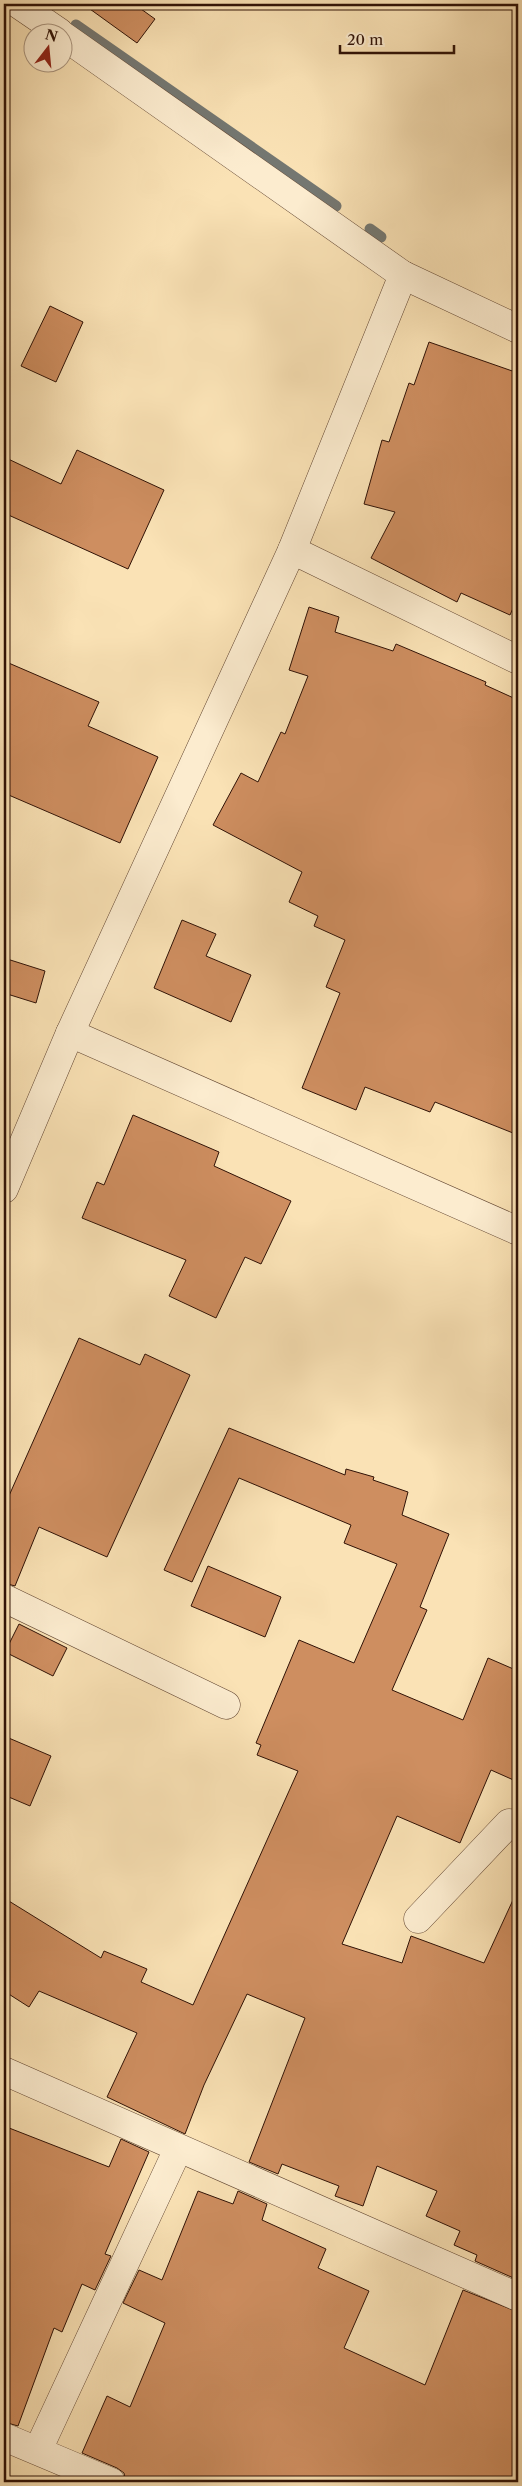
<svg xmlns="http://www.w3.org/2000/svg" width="522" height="2486" font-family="'Libre Caslon Text',serif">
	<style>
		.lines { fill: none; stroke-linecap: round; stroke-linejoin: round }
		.stream { stroke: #747771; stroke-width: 11 }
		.building { fill: #ce8e60; stroke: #301206 }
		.minor-casing { stroke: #624632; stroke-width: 29 }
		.minor { stroke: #fceccf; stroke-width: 28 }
	</style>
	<rect width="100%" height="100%" fill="#fae2b5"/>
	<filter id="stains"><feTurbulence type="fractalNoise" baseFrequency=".004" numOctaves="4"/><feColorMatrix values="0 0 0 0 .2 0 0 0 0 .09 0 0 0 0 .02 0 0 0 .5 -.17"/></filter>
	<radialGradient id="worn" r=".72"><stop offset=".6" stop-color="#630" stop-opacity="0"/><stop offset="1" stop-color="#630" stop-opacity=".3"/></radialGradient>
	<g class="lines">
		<g class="stream">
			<polyline points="76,25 336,206"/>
			<polyline points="370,229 381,237"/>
		</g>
	</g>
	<g class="building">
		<polygon points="83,4 134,4 155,19 137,43"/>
		<polygon points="50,306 83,322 56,382 21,366"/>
		<polygon points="429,342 518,373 518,597 510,615 461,593 457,602 371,558 395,512 364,504 382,440 389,442 409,383 414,385"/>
		<polygon points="77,450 164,490 128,569 4,513 4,457 61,484"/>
		<polygon points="309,607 339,617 335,632 393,651 396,644 486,682 485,685 518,700 518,1135 435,1102 430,1112 365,1087 356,1110 302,1088 340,993 326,987 345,940 314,926 318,916 289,902 302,872 213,825 241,773 258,782 281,732 285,734 308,676 289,670"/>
		<polygon points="4,661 99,702 88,726 158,757 120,843 4,793"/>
		<polygon points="182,920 216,934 206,956 251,975 231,1022 154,988"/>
		<polygon points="4,958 45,971 36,1003 4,993"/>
		<polygon points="133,1115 219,1152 214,1166 291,1201 261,1264 245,1257 216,1318 169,1296 186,1260 82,1218 97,1182 104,1185"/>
		<polygon points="79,1338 140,1365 145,1354 190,1375 107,1557 39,1527 15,1586 4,1583 4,1507"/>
		<polygon points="229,1428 345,1475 346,1469 374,1477 373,1480 408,1492 402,1515 449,1534 420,1607 427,1610 392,1690 463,1720 488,1658 518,1671 518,1782 491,1770 460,1843 397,1816 342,1944 402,1963 411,1936 484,1963 518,1889 518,2280 475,2261 477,2255 454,2245 460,2231 426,2216 437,2191 377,2166 363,2206 335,2196 339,2186 282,2164 278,2174 249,2162 305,2018 247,1994 204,2085 185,2134 107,2097 137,2033 39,1991 29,2007 4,1991 4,1898 101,1958 104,1951 147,1969 141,1982 193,2005 298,1771 257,1755 261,1745 256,1743 299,1640 354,1663 397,1564 344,1543 351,1525 239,1478 192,1582 164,1570"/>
		<polygon points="208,1566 281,1597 265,1637 191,1606"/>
		<polygon points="19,1624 67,1648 53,1676 5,1652"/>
		<polygon points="4,1736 51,1756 30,1806 4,1795"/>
		<polygon points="4,2126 109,2167 121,2139 149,2152 105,2254 111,2256 95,2290 82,2284 62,2332 54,2328 18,2426 4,2422"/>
		<polygon points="198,2191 233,2204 238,2191 267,2204 262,2220 326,2249 318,2268 369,2291 344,2348 425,2385 463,2290 518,2312 518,2482 126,2482 124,2473 117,2468 82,2453 107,2396 130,2407 165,2323 123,2303 139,2270 162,2280"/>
	</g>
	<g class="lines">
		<defs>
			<g id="minor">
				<polyline points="18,4 59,32"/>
				<polyline points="62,35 403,275 518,329"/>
				<polyline points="292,550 518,660"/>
				<polyline points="70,1033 518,1231"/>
				<polyline points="4,1189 70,1033 292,550 403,275"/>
				<polyline points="4,1598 226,1705"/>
				<polyline points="418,1919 509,1823 518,1827"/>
				<polyline points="4,2071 518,2297"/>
				<polyline points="4,2437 111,2482"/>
				<polyline points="38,2450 178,2149"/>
			</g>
		</defs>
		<use href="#minor" class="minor-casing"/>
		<use href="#minor" class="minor"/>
	</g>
	<rect width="522" height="2486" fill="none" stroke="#fae2b5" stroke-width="20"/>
	<rect x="5" y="5" width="512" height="2476" fill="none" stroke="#301206" stroke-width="2.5"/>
	<rect x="10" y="10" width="502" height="2466" fill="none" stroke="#301206"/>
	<g transform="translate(48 48) rotate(16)"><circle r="24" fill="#fceccf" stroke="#aa957f"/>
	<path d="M0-4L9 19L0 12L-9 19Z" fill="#8f2418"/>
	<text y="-8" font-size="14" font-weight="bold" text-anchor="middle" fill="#301206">N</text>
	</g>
	<path d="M340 45v8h114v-8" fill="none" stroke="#301206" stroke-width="2.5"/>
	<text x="347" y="45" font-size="15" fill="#301206" stroke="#fceccf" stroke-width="4" paint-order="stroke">20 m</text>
	<rect width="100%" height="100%" filter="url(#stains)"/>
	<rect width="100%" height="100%" fill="url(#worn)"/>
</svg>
